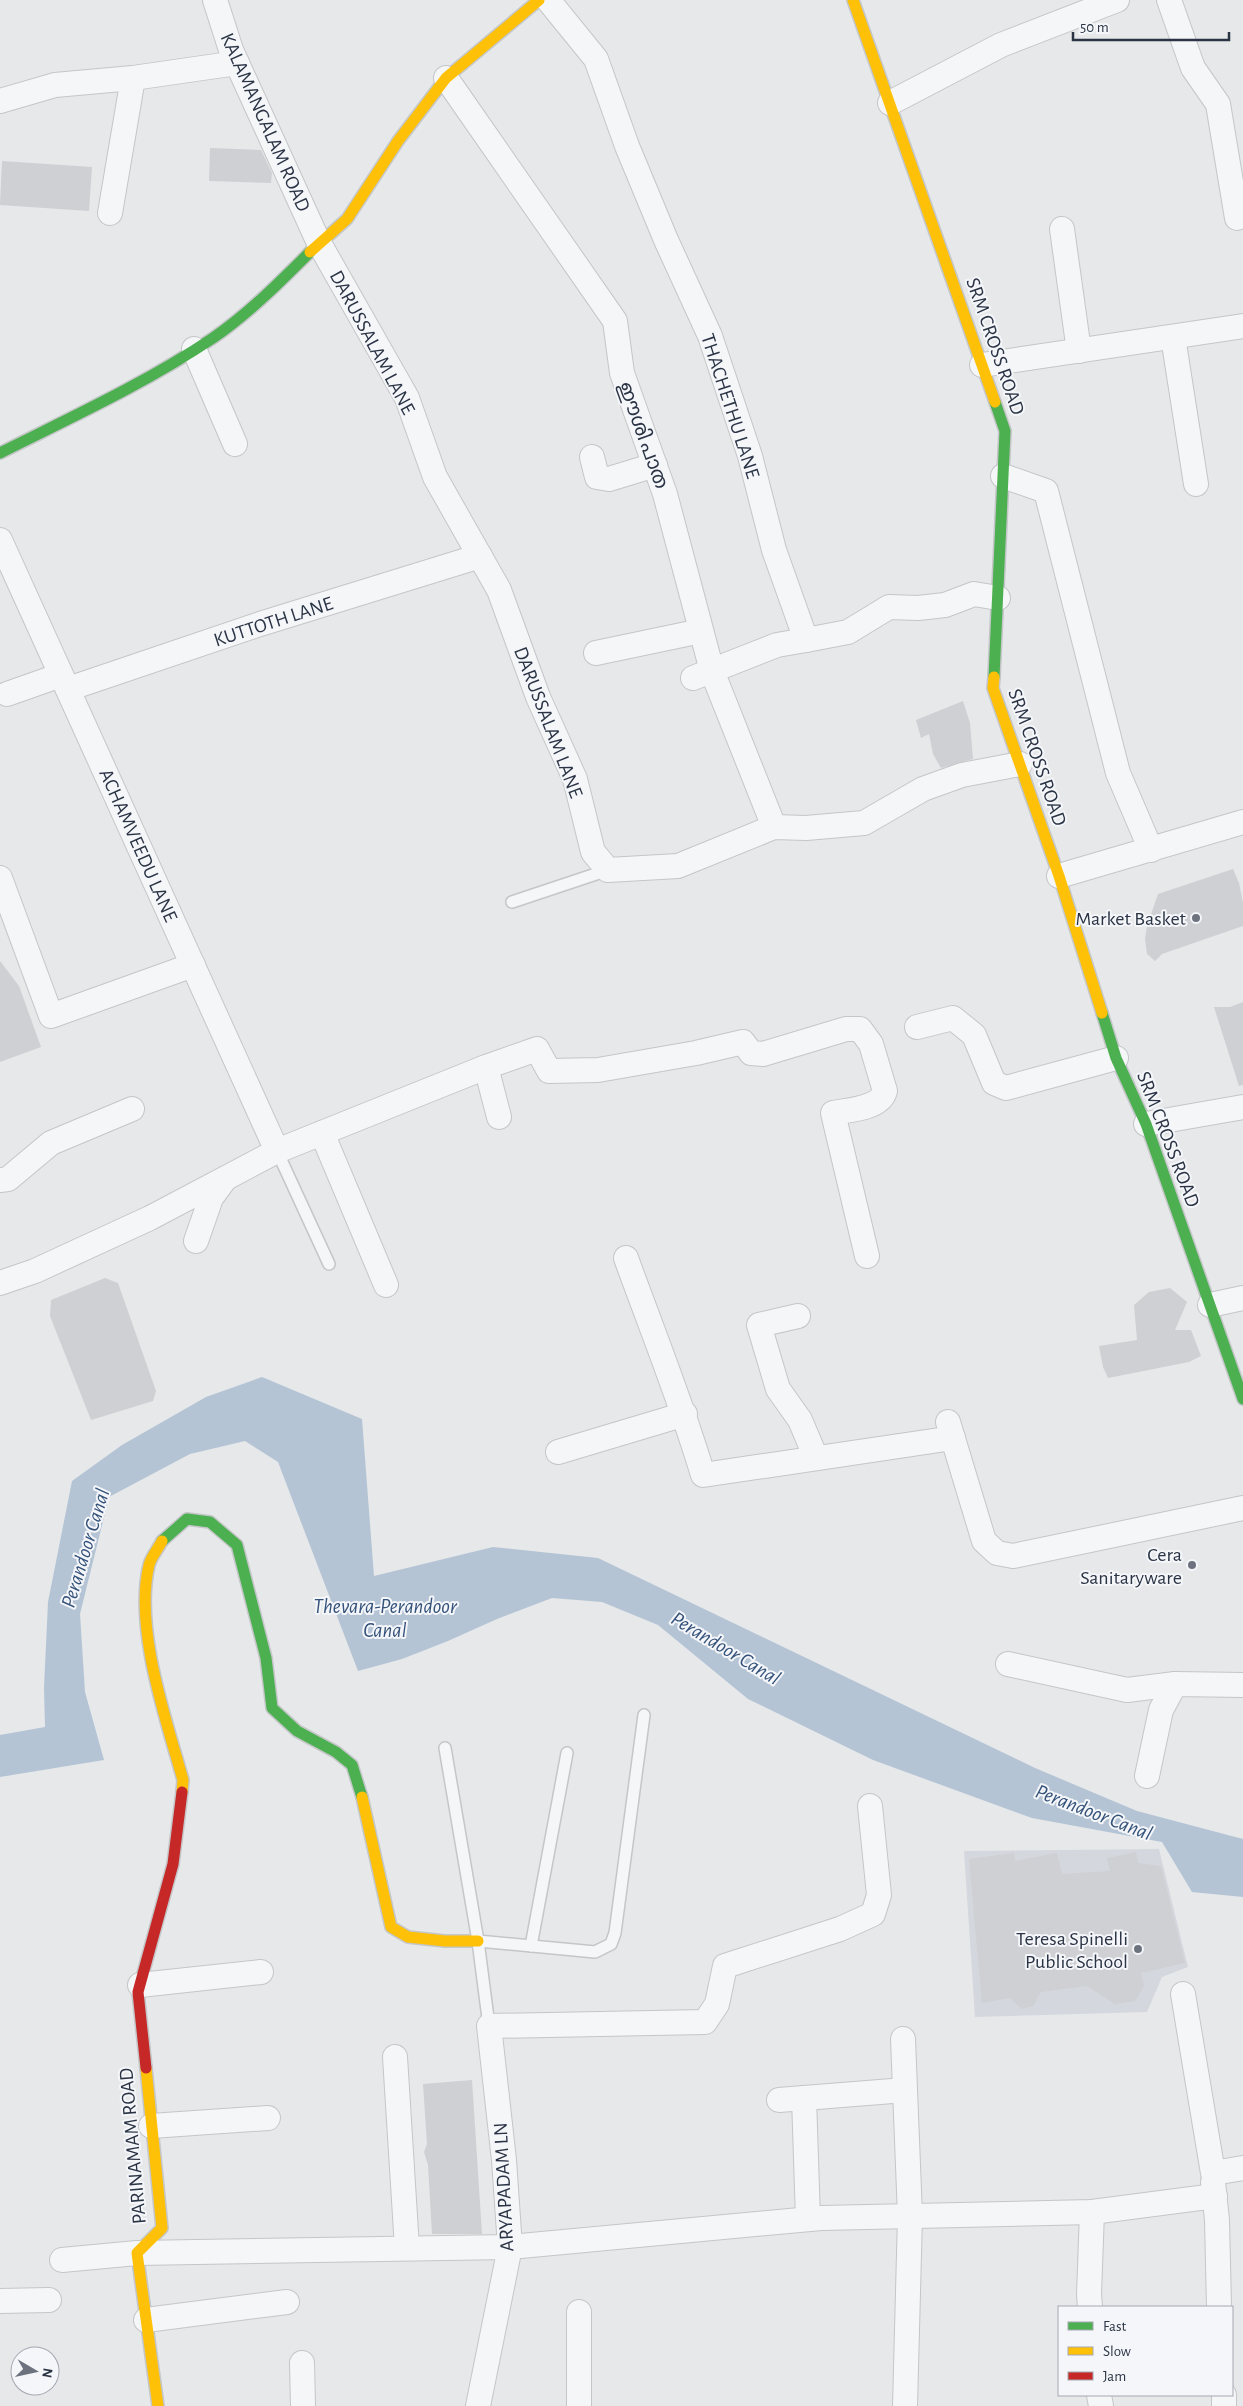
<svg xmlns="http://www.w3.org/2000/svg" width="1243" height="2406" font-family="'Alegreya Sans','Noto Sans Malayalam',sans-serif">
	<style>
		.built { fill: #d4d7dd }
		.water { fill: #b4c4d5 }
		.building { fill: #ced0d3 }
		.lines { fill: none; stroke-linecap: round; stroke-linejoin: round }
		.lane-casing { stroke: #c4c6c8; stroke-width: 14 }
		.street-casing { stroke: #c4c6c8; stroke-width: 26 }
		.fast-casing { stroke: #c4c6c8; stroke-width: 14 }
		.slow-casing { stroke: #c4c6c8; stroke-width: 14 }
		.jam-casing { stroke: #c4c6c8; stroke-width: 14 }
		.lane { stroke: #f5f6f7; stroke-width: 11 }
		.street { stroke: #f5f6f7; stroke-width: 24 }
		.fast { stroke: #4caf50; stroke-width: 11 }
		.slow { stroke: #ffc107; stroke-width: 11 }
		.jam { stroke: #c62828; stroke-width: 11 }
		.poi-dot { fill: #6c737f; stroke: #f4f6f9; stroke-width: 2 }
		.labels { text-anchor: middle; stroke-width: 4; stroke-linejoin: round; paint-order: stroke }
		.street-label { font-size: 20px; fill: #2b3445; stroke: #f4f6f9 }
		.poi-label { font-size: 20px; fill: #2b3445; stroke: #f4f6f9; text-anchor: end }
		.water-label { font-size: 21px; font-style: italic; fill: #34527a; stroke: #f4f6f9 }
	</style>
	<rect width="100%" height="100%" fill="#e6e8ea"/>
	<polygon class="built" points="1159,1849 1188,1967 1162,1977 1147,2012 975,2017 964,1851"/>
	<polygon class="water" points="262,1377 362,1419 374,1576 493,1547 598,1558 1035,1768 1137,1811 1243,1839 1243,1897 1192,1892 1162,1842 1032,1818 873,1760 748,1699 658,1625 602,1602 552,1598 497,1619 448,1641 402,1659 358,1671 278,1462 245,1441 190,1454 109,1497 80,1614 85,1692 104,1760 0,1777 0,1735 45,1727 44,1688 48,1602 72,1481 122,1445 206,1397"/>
	<g class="building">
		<polygon points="210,148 261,150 272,173 271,183 209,181"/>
		<polygon points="2,161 92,167 89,211 0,205"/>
		<polygon points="963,701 970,723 973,759 941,768 933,754 929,734 921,738 916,720"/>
		<polygon points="1233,869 1239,883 1243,903 1243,926 1162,954 1155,961 1147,954 1145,939 1147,926 1158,894"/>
		<polygon points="0,961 19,986 41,1047 0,1062"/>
		<polygon points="1243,1002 1243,1085 1239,1086 1214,1007 1230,1007"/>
		<polygon points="105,1278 118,1283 156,1391 153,1401 91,1420 50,1316 51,1300"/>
		<polygon points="1170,1288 1187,1302 1175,1330 1191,1330 1201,1356 1189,1362 1108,1378 1103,1367 1099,1346 1137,1340 1134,1305 1149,1292"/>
		<polygon points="1136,1852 1138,1863 1161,1866 1185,1963 1141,1973 1144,1986 1135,2001 1115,2004 1087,1986 1041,1992 1033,2006 1022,2009 1010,1998 982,2003 969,1859 1014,1853 1015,1861 1057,1853 1062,1874 1110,1871 1107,1858"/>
		<polygon points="472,2080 482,2234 432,2234 428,2165 424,2152 427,2144 423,2084"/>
	</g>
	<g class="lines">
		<defs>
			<g id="lane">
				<polyline points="512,902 608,870"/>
				<polyline points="277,1151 329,1264"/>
				<polyline points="445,1748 478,1941 489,2026"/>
				<polyline points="478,1941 595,1952 611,1944 615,1933 644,1715"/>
				<polyline points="531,1946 567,1753"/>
			</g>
			<g id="street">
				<polyline points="215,0 231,50 319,243 407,398 435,477 499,590 538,697 575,779 593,852 608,870 678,866 774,827 806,828 864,823 923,789 962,775 1020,764"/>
				<polyline points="548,0 596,59 627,146 666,240 710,336 750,456 774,550 806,640 848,632 889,607 918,608 945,605 974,594 998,598"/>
				<polyline points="1169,0 1193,68 1218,104 1237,218"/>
				<polyline points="446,78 615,321 622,373 665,494 712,671 774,827"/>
				<polyline points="0,101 55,85 133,78 237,63"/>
				<polyline points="890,103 1001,45 1117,0"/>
				<polyline points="110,213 133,78"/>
				<polyline points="1062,229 1079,351"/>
				<polyline points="1173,337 1196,484"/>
				<polyline points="194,349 235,444"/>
				<polyline points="982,365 1243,326"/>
				<polyline points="592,457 597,477 609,479 655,465"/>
				<polyline points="1003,476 1046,491 1118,773 1151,850"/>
				<polyline points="0,540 277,1151"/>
				<polyline points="596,653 701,631"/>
				<polyline points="693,678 777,645 806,640"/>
				<polyline points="68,689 260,624 480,556"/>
				<polyline points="7,694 61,675"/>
				<polyline points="1059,876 1243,822"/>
				<polyline points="0,878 51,1016 193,965"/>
				<polyline points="917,1027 953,1018 974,1035 994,1083 1006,1088 1116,1058"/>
				<polyline points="486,1067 499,1117"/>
				<polyline points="1146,1124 1243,1107"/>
				<polyline points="322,1133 386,1285"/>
				<polyline points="0,1180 8,1179 51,1143 132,1109"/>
				<polyline points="196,1241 211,1198 225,1179"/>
				<path d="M626,1258C652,1330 681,1401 703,1475L953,1438"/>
				<path d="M0,1283L35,1271L150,1218L277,1151L486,1067L537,1049L549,1071L598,1070L696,1053L743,1042L751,1053L763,1054L846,1029H860L871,1044L885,1091C880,1109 848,1110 833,1113L867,1256"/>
				<polyline points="1210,1305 1243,1298"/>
				<polyline points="798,1316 759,1325 778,1389 800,1420 816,1458"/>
				<polyline points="948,1422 984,1541 997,1553 1013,1556 1243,1508"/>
				<polyline points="558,1452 685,1414"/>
				<polyline points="1008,1664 1127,1690 1175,1684 1243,1685"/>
				<polyline points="1147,1776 1161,1710 1175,1684"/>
				<polyline points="140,1985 261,1972"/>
				<polyline points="1183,1994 1213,2173 1243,2168"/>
				<polyline points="903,2039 910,2216 905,2406"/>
				<polyline points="395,2057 407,2248"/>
				<polyline points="804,2098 808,2219"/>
				<polyline points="779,2100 905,2090"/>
				<polyline points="151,2126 268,2118"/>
				<polyline points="1213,2182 1217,2220 1219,2307"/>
				<polyline points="62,2260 137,2253 510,2247 821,2218 1092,2212 1215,2196"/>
				<polyline points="0,2301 49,2300"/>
				<polyline points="1090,2307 1089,2294 1092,2212"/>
				<polyline points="146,2320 287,2302"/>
				<polyline points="302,2363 303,2406"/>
				<polyline points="1099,2395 1101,2406"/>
				<polyline points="1224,2395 1224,2406"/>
				<polyline points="478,2406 510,2247 504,2160 489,2026 705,2022 717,2004 725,1966 840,1929 873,1914 879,1895 870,1806"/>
				<polyline points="579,2406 579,2312"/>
			</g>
			<g id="fast">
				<path d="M0,453C72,417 146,383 213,338C248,314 280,282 310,252"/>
				<polyline points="994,677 1005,431 995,402"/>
				<polyline points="1102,1013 1116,1058 1146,1124 1243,1399"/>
				<polyline points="162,1541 187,1519 210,1522 237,1545 266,1658 272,1708 297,1731 336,1752 352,1765 362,1797"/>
			</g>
			<g id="slow">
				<polyline points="853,0 995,402"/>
				<polyline points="310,252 347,219 398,141 446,78 539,0"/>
				<polyline points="994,677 993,688 1059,876 1102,1013"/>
				<path d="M162,1541C158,1549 151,1557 149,1565C134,1628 166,1719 183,1780L182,1792"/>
				<polyline points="362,1797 391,1927 408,1937 445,1941 478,1941"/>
				<polyline points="146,2068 162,2228 137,2253 158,2406"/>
			</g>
			<polyline id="jam" points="146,2068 138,1992 173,1864 182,1792"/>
		</defs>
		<use href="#lane" class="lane-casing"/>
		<use href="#street" class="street-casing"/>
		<use href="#fast" class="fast-casing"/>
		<use href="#slow" class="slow-casing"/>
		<use href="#jam" class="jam-casing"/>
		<use href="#lane" class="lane"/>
		<use href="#street" class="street"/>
		<use href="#fast" class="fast"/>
		<use href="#slow" class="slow"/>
		<use href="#jam" class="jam"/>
	</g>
	<g class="poi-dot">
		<circle cx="1196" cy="918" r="5"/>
		<circle cx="1192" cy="1565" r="5"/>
		<circle cx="1138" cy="1949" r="5"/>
	</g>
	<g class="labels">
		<g class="street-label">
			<text transform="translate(266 122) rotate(66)" y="7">KALAMANGALAM ROAD</text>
			<text transform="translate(373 342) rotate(62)" y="7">DARUSSALAM LANE</text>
			<text transform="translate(996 346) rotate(71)" y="7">SRM CROSS ROAD</text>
			<text transform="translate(731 406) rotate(72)" y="7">THACHETHU LANE</text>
			<text transform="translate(644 435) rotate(70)" y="7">ഈശി പാത</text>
			<text transform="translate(273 621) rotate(-18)" y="7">KUTTOTH LANE</text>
			<text transform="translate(549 722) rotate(69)" y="7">DARUSSALAM LANE</text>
			<text transform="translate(1038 757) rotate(71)" y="7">SRM CROSS ROAD</text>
			<text transform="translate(139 845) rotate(66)" y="7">ACHAMVEEDU LANE</text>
			<text transform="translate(1169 1139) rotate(69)" y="7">SRM CROSS ROAD</text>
			<text transform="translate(132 2146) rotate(-95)" y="7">PARINAMAM ROAD</text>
			<text transform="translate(503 2187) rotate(-93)" y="7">ARYAPADAM LN</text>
		</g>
		<g class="poi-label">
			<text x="1186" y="925">Market Basket</text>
			<text x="1182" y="1561">Cera<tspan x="1182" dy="23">Sanitaryware</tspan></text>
			<text x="1128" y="1945">Teresa Spinelli<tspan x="1128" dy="23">Public School</tspan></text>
		</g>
		<g class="water-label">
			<text transform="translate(85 1548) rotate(-73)" y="7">Perandoor Canal</text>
			<text x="385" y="1613">Thevara-Perandoor<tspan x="385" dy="24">Canal</tspan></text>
			<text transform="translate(726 1648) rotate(31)" y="7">Perandoor Canal</text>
			<text transform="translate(1094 1812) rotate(21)" y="7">Perandoor Canal</text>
		</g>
	</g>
	<rect x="1058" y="2306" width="175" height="90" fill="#f4f6f9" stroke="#a4a8b1"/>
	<rect x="1068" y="2322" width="25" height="8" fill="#4caf50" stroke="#a4a8b1"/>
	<text x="1103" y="2331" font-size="15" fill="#2b3445">Fast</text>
	<rect x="1068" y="2347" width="25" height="8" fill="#ffc107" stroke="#a4a8b1"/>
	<text x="1103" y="2356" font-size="15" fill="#2b3445">Slow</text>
	<rect x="1068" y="2372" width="25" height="8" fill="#c62828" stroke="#a4a8b1"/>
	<text x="1103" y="2381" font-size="15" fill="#2b3445">Jam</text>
	<g transform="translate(35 2371) rotate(99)"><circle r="24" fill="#f4f6f9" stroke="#a4a8b1"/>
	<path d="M0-4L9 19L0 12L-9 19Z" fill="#6c737f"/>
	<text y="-8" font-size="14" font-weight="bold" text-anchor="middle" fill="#2b3445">N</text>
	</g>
	<path d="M1073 32v8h156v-8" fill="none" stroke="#2b3445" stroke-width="2.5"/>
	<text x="1080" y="32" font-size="15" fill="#2b3445" stroke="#f4f6f9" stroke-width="4" paint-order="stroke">50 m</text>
</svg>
